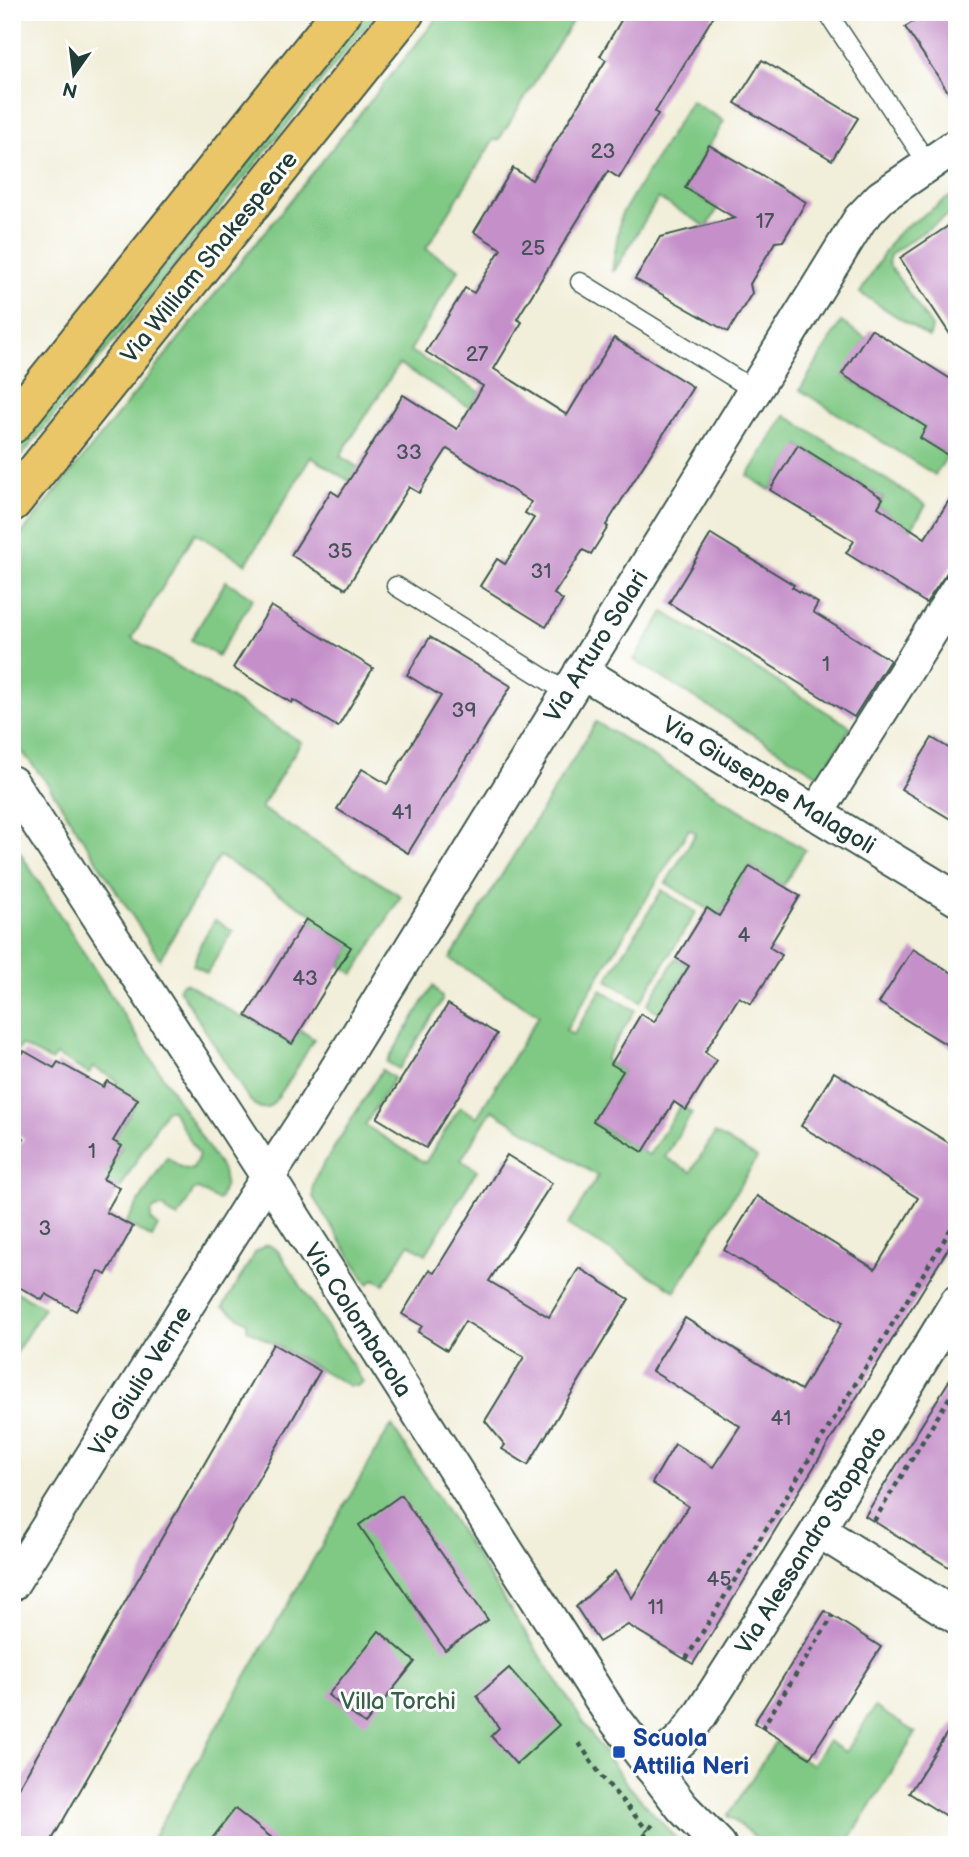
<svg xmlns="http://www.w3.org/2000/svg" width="969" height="1857" font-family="'Balsamiq Sans',sans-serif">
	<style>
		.green { fill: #80c985; stroke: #50835c; stroke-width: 2 }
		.building { fill: #c590c9 }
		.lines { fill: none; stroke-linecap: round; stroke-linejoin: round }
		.lane-casing { stroke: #3e584d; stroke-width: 21 }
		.street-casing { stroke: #3e584d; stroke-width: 37 }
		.primary-casing { stroke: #3e584d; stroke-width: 42 }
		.path { stroke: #3e584d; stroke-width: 4.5; stroke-dasharray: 5 5; stroke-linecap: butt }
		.lane { stroke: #fff; stroke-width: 18 }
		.street { stroke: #fff; stroke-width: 33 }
		.primary { stroke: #ebc669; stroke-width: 38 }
		.transit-dot { fill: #1a4fb4; stroke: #fff; stroke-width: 2.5 }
		.labels { text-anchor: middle; stroke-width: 6; stroke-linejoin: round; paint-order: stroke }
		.number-label { font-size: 21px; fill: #485259 }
		.street-label { font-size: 24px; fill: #1f3d34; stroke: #fff }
		.park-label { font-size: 24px; fill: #376048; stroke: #fff }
		.transit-label { font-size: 24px; font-weight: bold; fill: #164399; stroke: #fff; text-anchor: start }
	</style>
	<rect width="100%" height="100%" fill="#fff"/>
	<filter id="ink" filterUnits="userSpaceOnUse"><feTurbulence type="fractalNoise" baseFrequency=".0143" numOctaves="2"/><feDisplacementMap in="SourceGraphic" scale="14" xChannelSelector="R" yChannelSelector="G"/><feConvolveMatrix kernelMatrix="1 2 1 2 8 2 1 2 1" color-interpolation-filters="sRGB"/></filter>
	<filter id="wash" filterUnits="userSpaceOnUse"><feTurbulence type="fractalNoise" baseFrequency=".00686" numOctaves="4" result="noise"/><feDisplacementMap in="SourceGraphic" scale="28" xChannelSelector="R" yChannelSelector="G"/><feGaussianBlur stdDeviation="1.57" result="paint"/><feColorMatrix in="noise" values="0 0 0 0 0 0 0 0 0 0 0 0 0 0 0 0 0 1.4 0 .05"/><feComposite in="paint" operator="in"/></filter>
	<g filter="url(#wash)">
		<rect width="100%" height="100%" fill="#f1eed9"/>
		<g class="green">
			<polygon points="368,12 377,12 12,468 12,456"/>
			<polygon points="442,12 578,12 498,141 494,139 426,249 459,269 410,351 480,392 470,408 399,364 340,456 395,491 386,504 311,457 246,564 195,533 132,638 301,742 261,808 401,896 354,974 340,966 351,947 312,923 315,916 219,856 160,959 47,783 12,739 12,546"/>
			<polygon points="691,101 724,121 687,183 690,191 718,208 707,227 658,198 615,270 612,271 621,215"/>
			<polygon points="957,192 957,209 895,251 890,255 888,263 932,327 931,333 929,337 860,293 894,237 903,229"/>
			<polygon points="841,322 866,338 843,375 926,427 920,438 948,455 935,475 800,390"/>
			<polygon points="785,415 926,505 911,529 878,507 883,498 799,445 770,490 748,476"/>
			<polygon points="226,581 253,598 218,656 191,640"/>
			<polygon points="664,612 851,727 820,776 634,660"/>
			<polygon points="596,722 805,850 783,886 750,866 719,916 666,883 696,833 689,829 566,1030 573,1035 601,990 635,1010 605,1060 623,1071 593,1122 649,1155 680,1106 692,1113 665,1157 691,1172 715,1133 757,1158 675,1291 568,1225 598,1176 492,1110 461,1160 477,1170 426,1254 409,1244 384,1284 375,1279 368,1284 313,1197 313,1186 316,1177 382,1070 394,1078 365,1125 425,1163 460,1107 477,1117 539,1015 450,959"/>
			<path d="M12,840L223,1171L225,1183L220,1199L217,1200L198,1189L194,1190L178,1218L170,1214L164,1207L155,1208L151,1213V1220L158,1226L152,1238L126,1223L167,1157C175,1163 183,1171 193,1169L199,1155L172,1110H166L164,1113L120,1189L108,1182L94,1205L41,1137L106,1174L122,1147L113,1141L138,1099L115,1086L117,1081L93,1067L89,1074L56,1055L51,1061L21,1045L12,1061Z"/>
			<polygon points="662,890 696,912 641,1001 607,980"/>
			<polygon points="215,920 233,931 207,973 193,965 201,943"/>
			<polygon points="676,958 689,966 660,1013 647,1005"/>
			<path d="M186,983L244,1019L246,1016L291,1044L300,1030L314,1039C307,1051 277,1105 267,1108C259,1110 253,1104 248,1098L179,989L181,984Z"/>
			<polygon points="433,986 442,997 442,1001 399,1069 387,1062"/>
			<polygon points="269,1245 278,1251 363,1382 357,1386 350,1386 247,1329 247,1322 223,1307 255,1253 264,1246"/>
			<polygon points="12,1289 44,1307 12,1359"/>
			<polygon points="392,1426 591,1734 627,1784 682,1845 149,1845 388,1430"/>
			<polygon points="875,1707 916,1733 846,1845 766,1845 728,1816 775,1742 812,1765 828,1741 846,1752"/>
		</g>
		<g id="blocks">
			<g class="building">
				<polygon points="626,12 716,12 655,112 658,114 619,178 608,171 517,319 522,322 494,369 567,415 614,338 693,387 606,525 608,527 591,554 583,550 554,594 563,600 546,627 480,586 497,559 505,564 534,518 525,513 531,502 447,449 419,493 409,487 346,589 291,555 331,491 339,496 403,395 457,429 483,386 426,352 465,288 474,293 501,249 474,232 513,168 532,180 606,60 600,56"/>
				<polygon points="929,12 957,12 957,105 905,27"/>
				<polygon points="762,60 858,118 832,160 735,103"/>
				<polygon points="709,145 806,202 783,241 775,242 750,284 752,293 728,332 635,279 660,237 735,218 685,188"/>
				<polygon points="957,220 957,345 900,258"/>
				<polygon points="871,329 957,383 957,461 920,438 926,427 842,374"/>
				<polygon points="798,445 883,498 878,507 925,538 957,488 957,558 926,603 846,553 854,541 770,490"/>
				<polygon points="711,534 794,585 792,587 818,603 813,612 890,660 854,717 669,603"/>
				<polygon points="271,606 373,668 338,727 293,700 292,703 233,668"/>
				<polygon points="430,637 511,686 408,853 337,809 362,769 387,784 441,696 407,675"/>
				<polygon points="932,738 957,753 957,823 901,789"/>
				<polygon points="750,866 800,896 769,947 782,955 751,1004 739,997 705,1052 717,1060 686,1110 674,1102 643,1152 593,1121 623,1071 611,1064 641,1014 654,1022 689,966 676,958 707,908 719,916"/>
				<polygon points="306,919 351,947 292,1044 246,1016"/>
				<polygon points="913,949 957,976 957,1051 879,1003"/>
				<polygon points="448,1004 497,1034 426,1148 377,1118"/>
				<polygon points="24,1051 54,1068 58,1062 103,1087 107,1081 138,1099 113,1141 122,1146 103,1179 120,1188 106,1212 133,1227 106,1275 99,1271 76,1311 46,1294 42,1300 12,1283 12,1158 24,1138 12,1131 12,1072"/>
				<polygon points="834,1072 957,1148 957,1234 693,1664 628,1625 599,1642 576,1607 615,1571 632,1598 688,1506 652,1483 675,1444 713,1467 740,1426 652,1371 685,1318 801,1390 842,1323 724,1250 757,1196 875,1269 918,1198 801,1126"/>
				<polygon points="507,1155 552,1183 489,1281 549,1317 579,1268 629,1299 528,1465 502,1449 505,1445 485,1421 524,1357 465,1321 447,1350 418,1332 422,1326 402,1314 429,1270 434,1273"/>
				<polygon points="273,1344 320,1371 49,1845 12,1845 12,1799"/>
				<polygon points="957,1368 957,1572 865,1516"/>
				<polygon points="401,1495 488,1620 445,1650 359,1525"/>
				<polygon points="825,1611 881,1647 810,1758 754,1723"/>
				<polygon points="379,1631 415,1662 365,1724 328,1695"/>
				<polygon points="509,1668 559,1725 516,1764 491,1736 499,1728 477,1696"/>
				<polygon points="957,1717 957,1823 909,1793"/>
				<polygon points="235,1809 281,1845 207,1845"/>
			</g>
		</g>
	</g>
	<g filter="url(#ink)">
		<use href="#blocks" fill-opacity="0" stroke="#3e584d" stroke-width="2"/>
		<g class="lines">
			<defs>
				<g id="lane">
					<polyline points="827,12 928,164"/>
					<polyline points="580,282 754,390"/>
					<polyline points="396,586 568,693"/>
				</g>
				<g id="street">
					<polyline points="581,671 957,899"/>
					<polyline points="12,783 268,1177 608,1710 682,1807 719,1845"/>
					<polyline points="816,814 957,590"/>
					<polyline points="818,1530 957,1617"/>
					<polyline points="12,1584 253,1200 309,1114 860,219 881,197 957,145"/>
					<polyline points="651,1767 683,1738 701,1714 818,1530 957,1302"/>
				</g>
				<g id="primary">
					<polyline points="12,424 342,12"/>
					<polyline points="12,502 405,12"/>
				</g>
			</defs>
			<use href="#lane" class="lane-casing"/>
			<use href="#street" class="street-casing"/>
			<use href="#primary" class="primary-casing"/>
			<g class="path">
				<polyline points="874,1521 957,1385"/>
				<polyline points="686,1659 957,1219"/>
				<polyline points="762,1728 833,1616"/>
				<polyline points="579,1743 602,1777 648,1831"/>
				<polyline points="638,1845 654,1823"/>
			</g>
			<use href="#lane" class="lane"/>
			<use href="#street" class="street"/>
			<use href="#primary" class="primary"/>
		</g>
	</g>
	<rect class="transit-dot" x="612" y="1745" width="14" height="14" rx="3.5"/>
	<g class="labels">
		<g class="number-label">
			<text x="603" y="158">23</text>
			<text x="765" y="228">17</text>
			<text x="533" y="255">25</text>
			<text x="477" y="361">27</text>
			<text x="409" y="459">33</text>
			<text x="340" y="558">35</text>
			<text x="541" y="578">31</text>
			<text x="826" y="671">1</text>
			<text x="464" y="717">39</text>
			<text x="402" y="819">41</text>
			<text x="744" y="942">4</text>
			<text x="305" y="985">43</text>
			<text x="92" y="1158">1</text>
			<text x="45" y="1235">3</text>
			<text x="781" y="1425">41</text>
			<text x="719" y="1586">45</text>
			<text x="656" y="1614">11</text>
		</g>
		<g class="street-label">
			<text transform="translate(209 257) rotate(-51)" y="8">Via William Shakespeare</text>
			<text transform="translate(596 646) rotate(-58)" y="8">Via Arturo Solari</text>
			<text transform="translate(769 785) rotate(31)" y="8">Via Giuseppe Malagoli</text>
			<text transform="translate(358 1320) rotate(57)" y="8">Via Colombarola</text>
			<text transform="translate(140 1381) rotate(-58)" y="8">Via Giulio Verne</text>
			<text transform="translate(811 1540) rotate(-58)" y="8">Via Alessandro Stoppato</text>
		</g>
		<g class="park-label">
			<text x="398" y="1709">Villa Torchi</text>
		</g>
		<g class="transit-label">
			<text x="633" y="1746">Scuola<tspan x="633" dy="28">Attilia Neri</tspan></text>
		</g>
	</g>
	<rect width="969" height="1857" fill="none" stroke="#fff" stroke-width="42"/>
	<g transform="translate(74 74) rotate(194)" stroke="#ffffff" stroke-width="5" paint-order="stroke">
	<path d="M0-5L12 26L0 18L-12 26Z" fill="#1f3d34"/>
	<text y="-10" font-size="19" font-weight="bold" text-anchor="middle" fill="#1f3d34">N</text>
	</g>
</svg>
